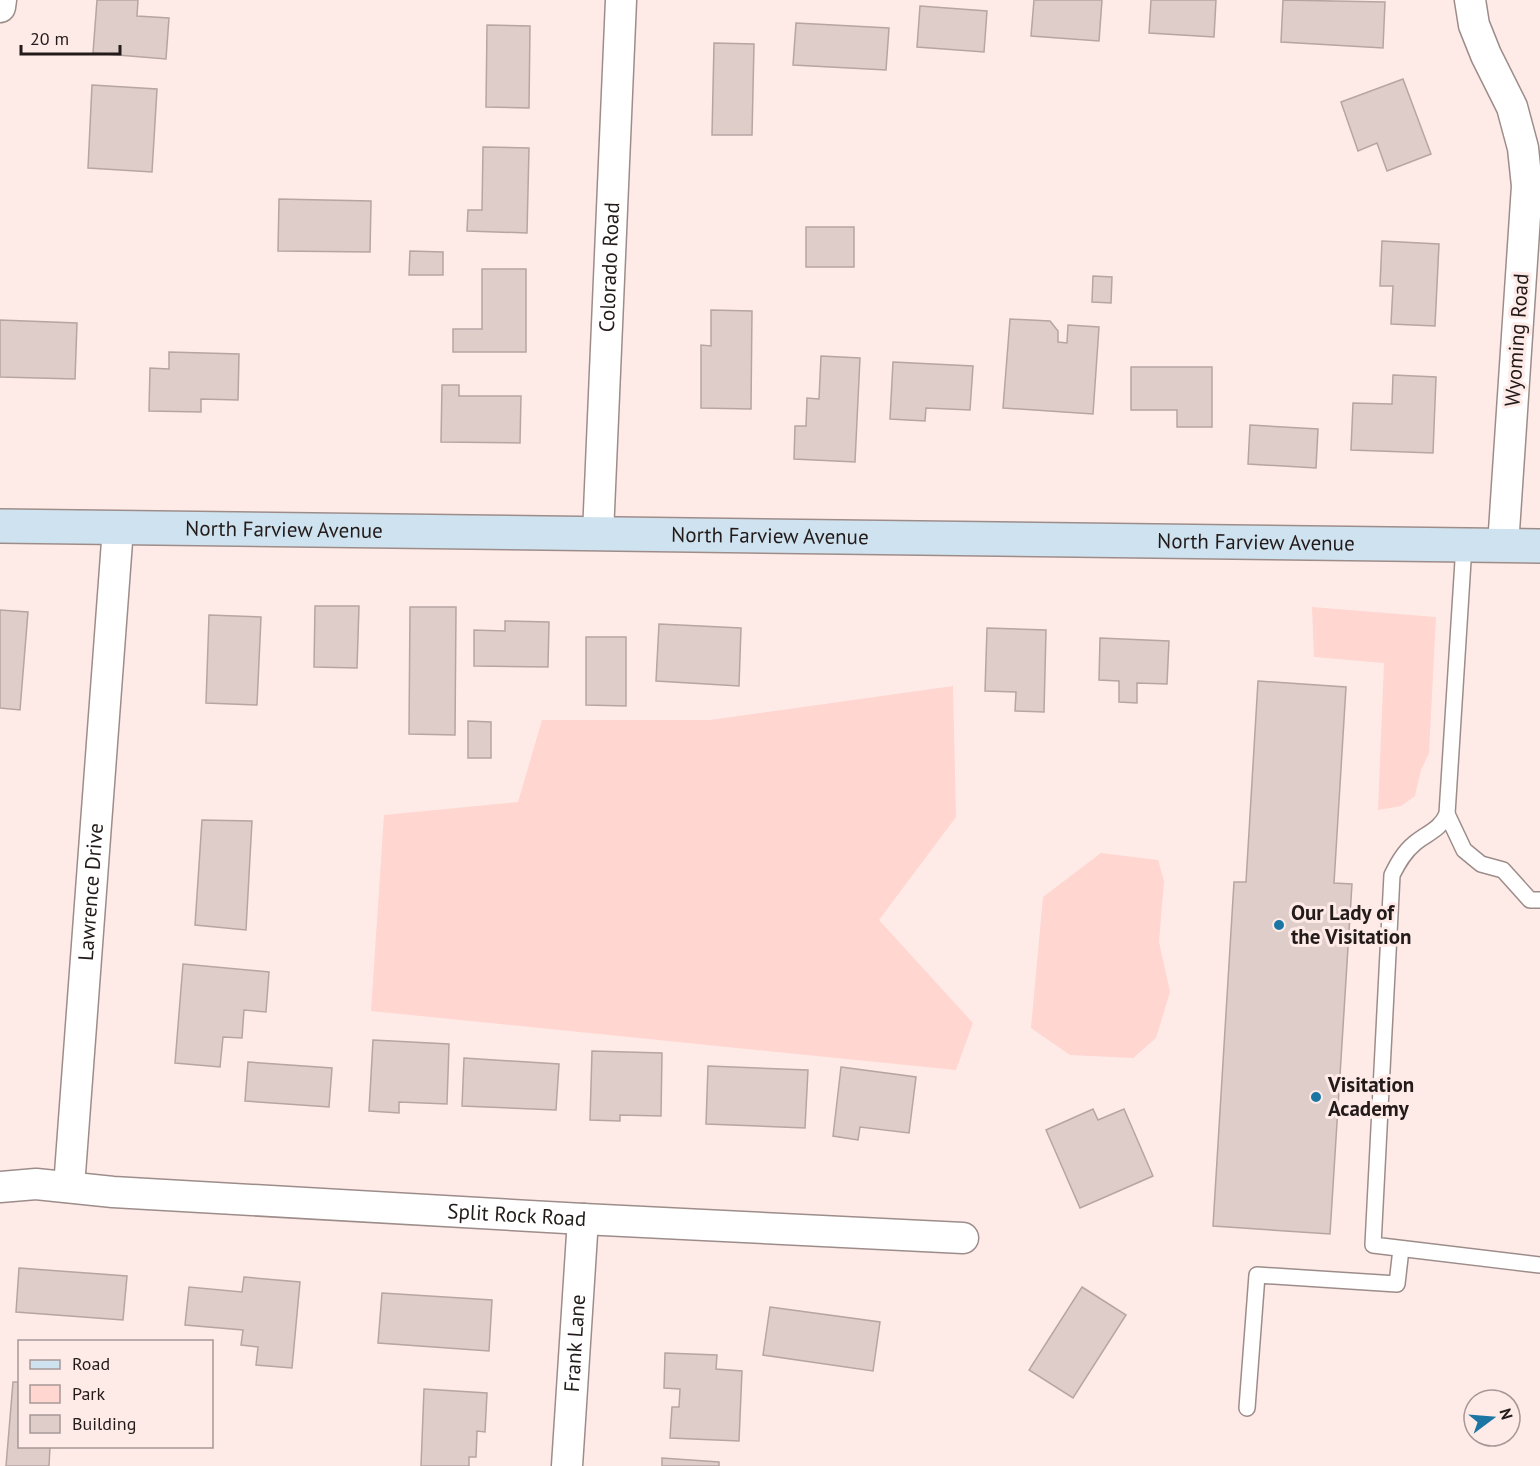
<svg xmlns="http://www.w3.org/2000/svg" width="1540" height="1466" font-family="'PT Sans',sans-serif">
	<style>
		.green { fill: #ffd6d0 }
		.building { fill: #dfcdca; stroke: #b6a5a2; stroke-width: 1.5 }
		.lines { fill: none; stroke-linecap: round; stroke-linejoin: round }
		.lane-casing { stroke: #9d8d8a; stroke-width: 18 }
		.street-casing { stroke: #9d8d8a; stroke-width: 33 }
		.secondary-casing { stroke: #9d8d8a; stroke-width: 36 }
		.lane { stroke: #fff; stroke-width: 15 }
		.street { stroke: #fff; stroke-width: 30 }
		.secondary { stroke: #cfe2ef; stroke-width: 33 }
		.poi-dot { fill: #1b76a4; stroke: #feebe8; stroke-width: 2 }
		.labels { text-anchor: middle; stroke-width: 6; stroke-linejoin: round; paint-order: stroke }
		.street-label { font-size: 21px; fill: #221b1a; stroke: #feebe8 }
		.poi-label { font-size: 21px; font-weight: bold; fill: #221b1a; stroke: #feebe8; text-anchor: start }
	</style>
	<rect width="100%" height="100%" fill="#feebe8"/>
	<g class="green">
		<polygon points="1312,607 1436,617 1429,753 1421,770 1415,796 1401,806 1378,810 1384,663 1314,657"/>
		<polygon points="953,686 956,817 879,920 973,1023 956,1070 371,1011 384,815 518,802 542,720 710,720"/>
		<polygon points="1101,853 1158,860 1164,881 1159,942 1170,992 1156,1038 1133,1058 1070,1055 1031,1028 1043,897"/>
	</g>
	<g class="building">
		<polygon points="97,0 138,0 137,16 169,18 166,59 93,53"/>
		<polygon points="1034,0 1102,0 1099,41 1031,36"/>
		<polygon points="1151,0 1216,0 1214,37 1149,33"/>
		<polygon points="1283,0 1385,2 1383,48 1281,42"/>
		<polygon points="920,6 987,11 984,52 917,47"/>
		<polygon points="796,23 889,28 886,70 793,65"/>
		<polygon points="487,25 530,26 529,108 486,107"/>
		<polygon points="714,43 754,44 752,135 712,135"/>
		<polygon points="1403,79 1431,154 1387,171 1377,143 1358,151 1341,102"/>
		<polygon points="92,85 157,89 152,172 88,168"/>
		<polygon points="483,147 529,148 527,233 467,231 468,210 482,210"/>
		<polygon points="279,199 371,201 370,252 278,251"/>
		<rect x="806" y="227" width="48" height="40"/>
		<polygon points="1382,241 1439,244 1435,326 1391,324 1393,286 1380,286"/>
		<polygon points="410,251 443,252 443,275 409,275"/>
		<polygon points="482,269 526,269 526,352 453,352 453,329 482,329"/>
		<polygon points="1093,276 1112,277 1111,303 1092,302"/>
		<polygon points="711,310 752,311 751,409 701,408 701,345 711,346"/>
		<polygon points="1010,319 1050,321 1058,331 1058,342 1067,343 1068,325 1099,327 1093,414 1003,408"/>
		<polygon points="0,320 77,323 75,379 0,377"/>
		<polygon points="169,352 239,354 238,400 201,399 201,412 149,411 150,368 169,369"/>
		<polygon points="821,356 860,358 855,462 794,459 795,426 806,426 807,398 819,399"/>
		<polygon points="893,362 973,366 970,410 926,408 925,421 890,419"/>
		<polygon points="1131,367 1212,367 1212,427 1177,427 1177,410 1131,410"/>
		<polygon points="1393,375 1436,377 1433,453 1351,450 1353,403 1392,404"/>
		<polygon points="442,385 459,385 459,396 521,396 520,443 441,442"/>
		<polygon points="1250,425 1318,429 1316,468 1248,464"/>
		<polygon points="315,606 359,606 357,668 314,667"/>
		<polygon points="410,607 456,607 455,735 409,734"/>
		<polygon points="0,610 28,612 20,710 0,708"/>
		<polygon points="209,615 261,617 257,705 206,703"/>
		<polygon points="505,621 549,622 548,667 474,666 474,630 505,631"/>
		<polygon points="659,624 741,628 739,686 656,681"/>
		<polygon points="987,628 1046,630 1044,712 1015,711 1016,692 985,691"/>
		<polygon points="586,637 626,637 626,706 586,705"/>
		<polygon points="1100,638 1169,641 1167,684 1137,683 1137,703 1119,702 1119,681 1099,680"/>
		<polygon points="1258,681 1346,687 1334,883 1352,884 1330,1234 1213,1226 1234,882 1246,882"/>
		<polygon points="468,721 491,722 491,758 468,758"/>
		<polygon points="202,820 252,821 246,930 195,925"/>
		<polygon points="183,964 269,972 266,1012 244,1010 242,1038 223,1037 220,1067 175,1063"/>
		<polygon points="373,1040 449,1044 447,1104 399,1102 399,1113 369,1111"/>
		<polygon points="592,1051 662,1053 661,1116 620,1115 620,1121 590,1120"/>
		<polygon points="464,1058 559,1064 556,1110 462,1106"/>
		<polygon points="248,1062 332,1068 329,1107 245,1101"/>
		<polygon points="708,1066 808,1070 805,1128 706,1124"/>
		<polygon points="841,1067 916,1077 909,1133 860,1127 858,1140 833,1136"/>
		<polygon points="1093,1109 1098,1120 1124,1109 1153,1176 1080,1208 1046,1130"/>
		<polygon points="19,1268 127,1276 123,1320 16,1312"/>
		<polygon points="244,1277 300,1282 292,1368 256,1365 258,1347 241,1345 243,1330 185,1325 189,1287 242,1292"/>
		<polygon points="1082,1287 1126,1315 1073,1398 1029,1370"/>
		<polygon points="382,1293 492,1300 489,1351 378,1343"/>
		<polygon points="770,1307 880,1322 873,1371 763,1355"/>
		<polygon points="665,1353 717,1355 716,1369 742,1371 739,1441 670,1438 672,1407 679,1407 680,1389 664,1388"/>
		<polygon points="13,1382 20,1382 20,1446 50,1446 49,1466 6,1466"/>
		<polygon points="424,1389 487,1393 485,1432 477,1431 476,1457 469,1457 469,1466 421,1466"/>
		<polygon points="662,1458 719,1462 719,1466 662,1466"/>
	</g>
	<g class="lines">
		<defs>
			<g id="lane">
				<path d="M1464,545L1447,814C1440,830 1427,833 1415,843C1404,852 1398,863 1392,875L1373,1245L1540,1265"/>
				<polyline points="1447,814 1464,850 1481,864 1503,870 1530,900 1540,900"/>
				<polyline points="1247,1408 1257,1275 1397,1284 1401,1249"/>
			</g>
			<g id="street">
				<polyline points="1470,0 1474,25 1486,55 1512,107 1523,148 1527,186 1503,546"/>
				<polyline points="0,7 1,0"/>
				<path id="s1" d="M598,534L621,0"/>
				<path id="s2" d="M0,1187L36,1184L113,1192L583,1219L963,1238"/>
				<path id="s3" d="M69,1187L118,528"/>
				<path id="s4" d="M567,1466L583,1219"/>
			</g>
			<g id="secondary">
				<path id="s5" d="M0,526L1540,546"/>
			</g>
		</defs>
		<use href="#lane" class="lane-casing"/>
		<use href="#street" class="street-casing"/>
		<use href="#secondary" class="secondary-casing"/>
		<use href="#lane" class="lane"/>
		<use href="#street" class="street"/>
		<use href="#secondary" class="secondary"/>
	</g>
	<g class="poi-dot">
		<circle cx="1279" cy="925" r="6"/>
		<circle cx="1316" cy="1097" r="6"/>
	</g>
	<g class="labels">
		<g class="street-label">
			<text dy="7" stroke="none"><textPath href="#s1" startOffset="267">Colorado Road</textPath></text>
			<text transform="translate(1517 340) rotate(-86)" y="7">Wyoming Road</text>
			<text dy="7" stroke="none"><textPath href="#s5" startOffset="284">North Farview Avenue</textPath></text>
			<text dy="7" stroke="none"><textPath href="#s5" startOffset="770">North Farview Avenue</textPath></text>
			<text dy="7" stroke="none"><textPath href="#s5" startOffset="1256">North Farview Avenue</textPath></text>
			<text dy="7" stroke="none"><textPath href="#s3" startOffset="296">Lawrence Drive</textPath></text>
			<text dy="7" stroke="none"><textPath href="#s2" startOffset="518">Split Rock Road</textPath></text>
			<text dy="7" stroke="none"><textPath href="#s4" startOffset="123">Frank Lane</textPath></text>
		</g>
		<g class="poi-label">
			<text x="1291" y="920">Our Lady of<tspan x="1291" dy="24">the Visitation</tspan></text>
			<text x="1328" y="1092">Visitation<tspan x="1328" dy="24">Academy</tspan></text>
		</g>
	</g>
	<rect x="18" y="1340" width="195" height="108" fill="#feebe8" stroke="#a69896" stroke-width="1.5"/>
	<rect x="30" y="1360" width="30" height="9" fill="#cfe2ef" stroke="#a69896" stroke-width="1.5"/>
	<text x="72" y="1370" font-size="18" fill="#221b1a">Road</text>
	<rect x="30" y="1385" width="30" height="18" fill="#ffd6d0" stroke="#a69896" stroke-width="1.5"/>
	<text x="72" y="1400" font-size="18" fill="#221b1a">Park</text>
	<rect x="30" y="1415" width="30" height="18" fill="#dfcdca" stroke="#a69896" stroke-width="1.5"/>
	<text x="72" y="1430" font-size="18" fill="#221b1a">Building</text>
	<g transform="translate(1492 1418) rotate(74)"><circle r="28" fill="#feebe8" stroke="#a69896" stroke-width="1.5"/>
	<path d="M0-4.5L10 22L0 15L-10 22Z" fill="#1b76a4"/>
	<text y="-9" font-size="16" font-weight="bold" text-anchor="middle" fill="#221b1a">N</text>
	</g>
	<path d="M21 45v9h99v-9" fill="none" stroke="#221b1a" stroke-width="3"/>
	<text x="30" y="45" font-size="18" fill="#221b1a" stroke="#feebe8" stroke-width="4.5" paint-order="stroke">20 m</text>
</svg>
